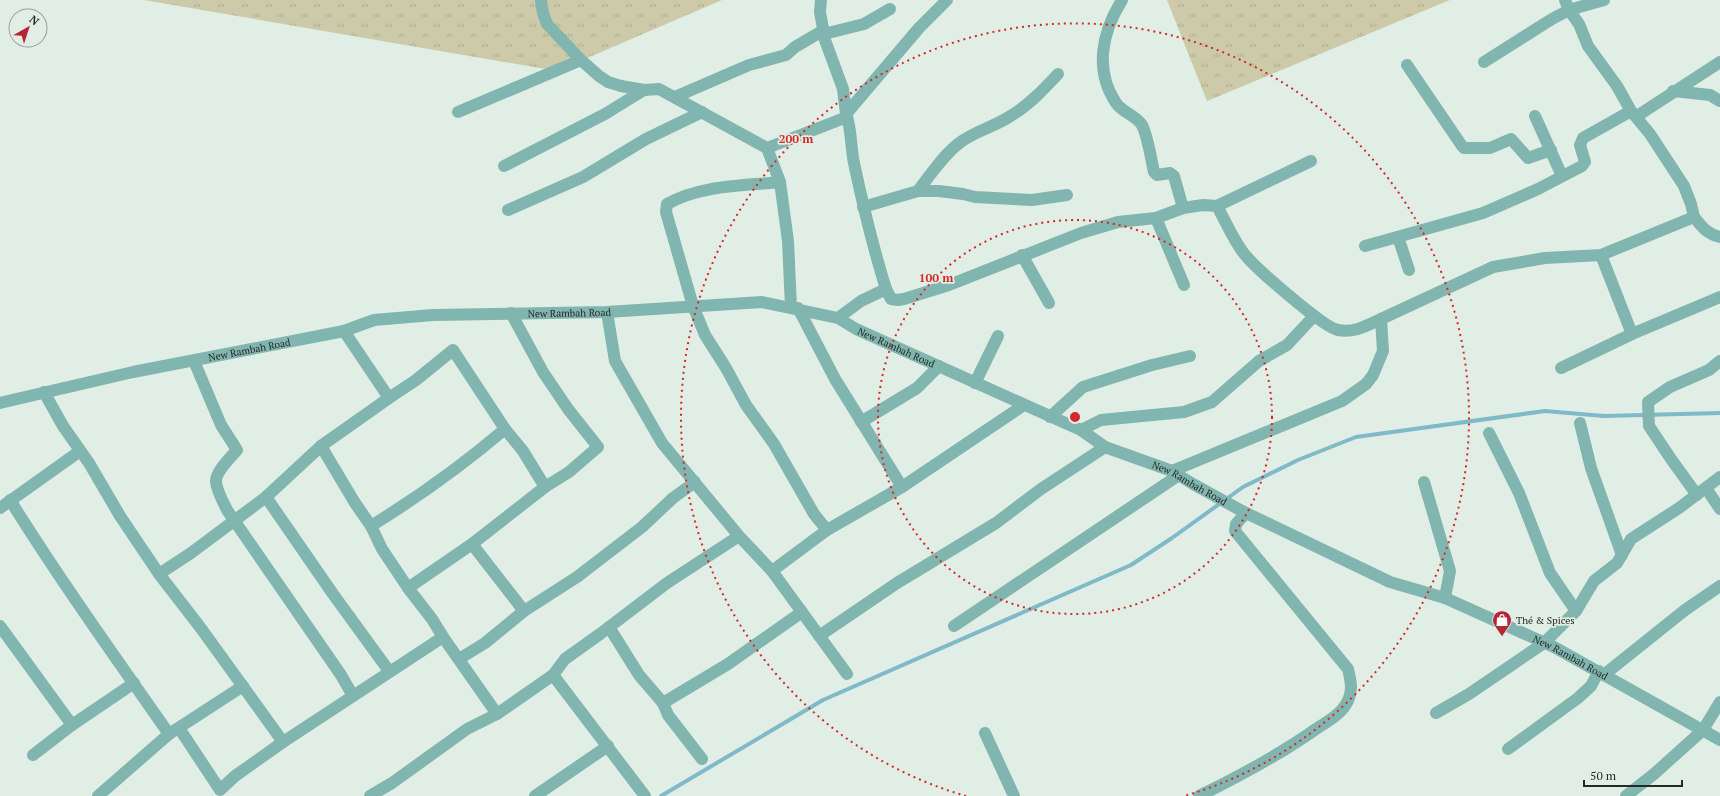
<svg xmlns="http://www.w3.org/2000/svg" width="1720" height="796" font-family="'PT Serif',serif">
	<style>
		.grass { fill: url(#grass-tufts) }
		.lines { fill: none; stroke-linecap: round; stroke-linejoin: round }
		.stream { stroke: #80b9c8; stroke-width: 4 }
		.minor { stroke: #81b5b0; stroke-width: 12 }
		.ring { fill: none; stroke: #d62828; stroke-width: 2; stroke-dasharray: 2 4 }
		.labels { text-anchor: middle; stroke-width: 3.5; stroke-linejoin: round; paint-order: stroke }
		.street-label { font-size: 10px; fill: #252a27; stroke: #e1eee6 }
		.poi-label { font-size: 10px; fill: #252a27; stroke: #e1eee6; text-anchor: start }
		.centre { fill: #d62828; stroke: #e1eee6; stroke-width: 2 }
		.ring-label { font-size: 12px; text-anchor: middle; font-weight: bold; fill: #d62828; stroke: #e1eee6; stroke-width: 3.5; stroke-linejoin: round; paint-order: stroke }
	</style>
	<defs>
		<pattern id="grass-tufts" width="24" height="20" patternUnits="userSpaceOnUse"><rect width="24" height="20" fill="#cccaa9"/><path d="M3 7l-1-3M5 7V3M7 7l1-3M15 17l-1-3M17 17v-4M19 17l1-3" fill="none" stroke="#afae91"/></pattern>
	</defs>
	<rect width="100%" height="100%" fill="#e1eee6"/>
	<g class="grass">
		<polygon points="144,0 722,0 557,71"/>
		<polygon points="1167,0 1450,0 1207,101"/>
	</g>
	<g class="lines">
		<polyline class="stream" points="661,796 823,700 1131,565 1172,538 1243,487 1298,460 1356,437 1545,411 1604,416 1720,413"/>
		<g class="minor">
			<polyline points="541,0 543,13 547,24 581,60 599,76 608,82 621,86 644,90 659,89 767,148 780,182 788,241 791,307"/>
			<polyline points="821,0 820,12 825,40 843,89 846,114"/>
			<path d="M1122,0C1102,32 1094,70 1116,103C1123,113 1136,115 1142,125C1148,137 1151,159 1154,172L1157,175L1170,173L1174,176L1183,208"/>
			<polyline points="1565,0 1569,10 1579,24 1588,46 1617,86 1631,111 1650,134 1684,186 1691,204 1694,217"/>
			<polyline points="824,34 864,24 890,9"/>
			<polyline points="1484,62 1552,19 1569,10 1604,0"/>
			<polyline points="1407,65 1462,146 1464,148 1490,148 1511,139 1528,158 1551,150"/>
			<polyline points="1673,91 1710,95 1720,101"/>
			<polyline points="675,97 749,65 786,55 795,47 824,30"/>
			<polyline points="458,112 581,60"/>
			<polyline points="1535,116 1562,176"/>
			<polyline points="1637,116 1720,62"/>
			<polyline points="767,148 847,117"/>
			<polyline points="504,166 605,114 644,90"/>
			<path d="M780,182C743,186 700,185 667,204L666,212L693,306L705,335L726,368L746,405L774,444L814,514L827,530"/>
			<path d="M918,191C930,175 942,157 958,144C974,131 995,127 1012,115C1030,104 1044,89 1058,74"/>
			<polyline points="1217,206 1311,161"/>
			<polyline points="863,207 918,191 939,191 963,194 975,197 1032,200 1067,195"/>
			<polyline points="508,210 583,177 646,139 702,112"/>
			<polyline points="1156,218 1184,285"/>
			<polyline points="1398,237 1409,270"/>
			<polyline points="1365,246 1483,213 1538,189 1582,166 1585,162 1580,145 1583,138 1631,111"/>
			<polyline points="1022,255 1049,303"/>
			<polyline points="1601,255 1632,334 1720,297"/>
			<path d="M886,289L891,299L898,300L904,299L949,285L1081,233L1118,222L1156,218L1183,208L1203,205L1217,206C1225,220 1235,244 1246,256C1257,269 1324,328 1338,330C1354,333 1366,326 1381,319"/>
			<polyline points="798,308 835,379 902,487"/>
			<polyline points="607,312 615,361 662,443 739,536 772,571 827,530 902,487 1024,405"/>
			<path d="M838,318L861,301L886,289C873,247 863,206 854,163C851,150 851,125 846,114L919,28L947,0"/>
			<polyline points="344,331 389,398"/>
			<path d="M194,361L221,425L237,450C231,457 215,472 216,482C217,491 223,502 227,510L341,675L353,696"/>
			<polyline points="1561,368 1632,334"/>
			<polyline points="975,383 998,336"/>
			<polyline points="44,392 63,426 89,463 120,516 159,574 200,627 283,742 235,776 220,790 179,728"/>
			<path id="s1" d="M0,403L133,372L344,331L374,320L433,315L607,312L762,302L838,318L856,329L1081,430L1105,447L1172,471L1193,484L1242,511L1390,582L1445,598L1554,647L1720,740"/>
			<polyline points="1050,417 1083,387 1152,365 1190,356"/>
			<polyline points="861,422 917,388 939,366"/>
			<polyline points="1580,423 1591,468 1622,555"/>
			<polyline points="1081,430 1101,420 1184,412 1212,402 1259,361 1287,345 1314,316"/>
			<polyline points="321,446 355,503 371,526 382,549 408,588 432,619 443,637"/>
			<path d="M1172,471L1342,401L1366,384L1373,375L1383,351L1381,319L1493,267L1545,258L1601,255L1694,217C1702,227 1707,234 1720,237"/>
			<polyline points="1424,482 1450,571 1445,598"/>
			<polyline points="1706,488 1720,509"/>
			<polyline points="1697,495 1671,459 1649,426 1648,402 1670,387 1709,370 1720,361"/>
			<path d="M10,500C60,580 115,657 169,734"/>
			<polyline points="0,508 80,451"/>
			<path d="M371,526C418,497 464,464 505,429"/>
			<polyline points="472,544 524,611"/>
			<polyline points="772,571 847,674"/>
			<polyline points="159,574 191,553 266,497"/>
			<polyline points="408,588 472,544 545,487 569,472 598,447 568,409 543,372 511,313"/>
			<polyline points="1576,611 1594,581 1617,563 1631,539 1679,508 1720,477"/>
			<polyline points="0,626 72,725 134,683"/>
			<polyline points="954,626 1179,475"/>
			<polyline points="609,627 639,675 663,703 668,715 702,759"/>
			<polyline points="819,636 897,583 996,523 1041,489 1105,447"/>
			<polyline points="459,659 485,643 524,611 577,577 642,527 673,498 695,482"/>
			<polyline points="389,671 333,594 266,497 321,446 389,398 416,380 453,350 505,429 523,451 545,487"/>
			<polyline points="1605,674 1685,610 1720,586"/>
			<polyline points="553,675 645,796"/>
			<polyline points="663,703 728,664 802,612"/>
			<polyline points="1436,713 1469,694 1544,643 1576,611 1550,573 1519,493 1489,433"/>
			<polyline points="985,733 1014,796"/>
			<polyline points="283,742 443,637 497,714 553,675 565,659 600,634 667,583 739,536"/>
			<polyline points="1508,749 1578,698 1591,686 1599,671"/>
			<polyline points="33,755 72,725"/>
			<polyline points="98,796 169,734 243,686"/>
			<polyline points="370,796 392,783 467,729 497,714"/>
			<polyline points="535,796 608,746"/>
			<path d="M1199,796C1240,776 1279,755 1316,729C1328,721 1344,713 1349,698C1353,688 1350,678 1348,669L1235,531L1236,524L1246,513"/>
			<polyline points="1626,796 1654,774 1703,730 1720,702"/>
		</g>
	</g>
	<g class="ring">
		<circle cx="1075" cy="417" r="197"/>
		<path d="M966 796A394 394 0 1 1 1184 796"/>
	</g>
	<defs>
		<symbol id="shop-pin" viewBox="-11 -11 22 30"><path d="M0 17L-7.5 6A9.5 9.5 0 1 1 7.5 6Z" fill="#b62437" stroke="#e1eee6"/><path d="M-5-2.5h2.3a2.7 3.5 0 0 1 5.4 0H5L5.5 6h-11ZM-1.5-2.5h3a1.5 2.3 0 0 0-3 0Z" fill="#fff"/></symbol>
	</defs>
	<g fill-rule="evenodd">
		<use href="#shop-pin" x="1491" y="609" width="22" height="30"/>
	</g>
	<g class="labels">
		<g class="street-label">
			<text dy="4" stroke="none"><textPath href="#s1" startOffset="579">New Rambah Road</textPath></text>
			<text dy="4" stroke="none"><textPath href="#s1" startOffset="915">New Rambah Road</textPath></text>
			<text dy="4" stroke="none"><textPath href="#s1" startOffset="255">New Rambah Road</textPath></text>
			<text dy="4" stroke="none"><textPath href="#s1" startOffset="1239">New Rambah Road</textPath></text>
			<text dy="4" stroke="none"><textPath href="#s1" startOffset="1659">New Rambah Road</textPath></text>
		</g>
		<g class="poi-label">
			<text x="1516" y="624">Thé &amp; Spices</text>
		</g>
	</g>
	<circle cx="1075" cy="417" r="6" class="centre"/>
	<g class="ring-label">
		<text x="796" y="143">200 m</text>
		<text x="936" y="282">100 m</text>
	</g>
	<g transform="translate(28 28) rotate(39)"><circle r="19" fill="#e1eee6" stroke="#96a09a"/>
	<path d="M0-3L7 15L0 10L-7 15Z" fill="#b62437"/>
	<text y="-6" font-size="11" font-weight="bold" text-anchor="middle" fill="#252a27">N</text>
	</g>
	<path d="M1584 780v6h98v-6" fill="none" stroke="#252a27" stroke-width="2"/>
	<text x="1590" y="780" font-size="12" fill="#252a27" stroke="#e1eee6" stroke-width="3" paint-order="stroke">50 m</text>
</svg>
